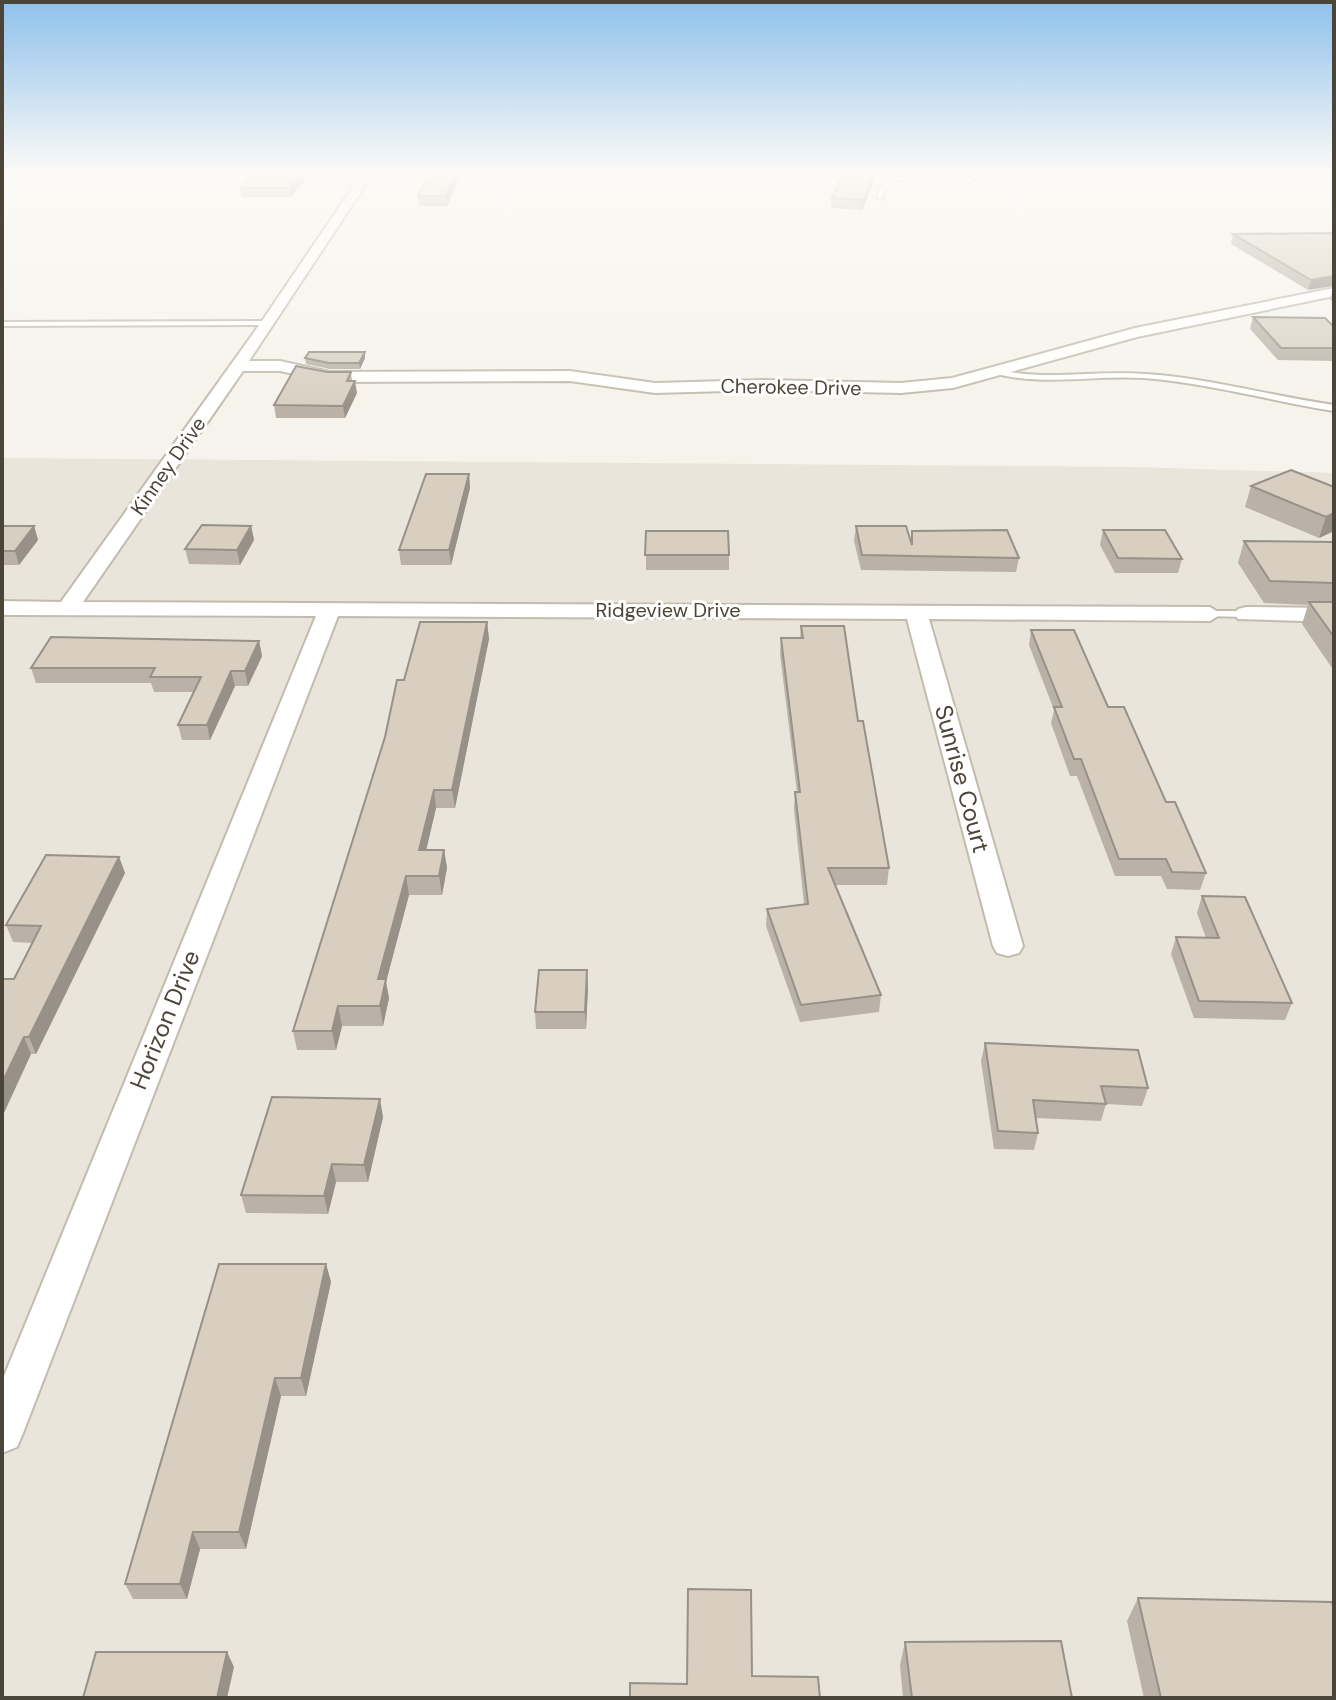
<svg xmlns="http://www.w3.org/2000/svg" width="1336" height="1700" font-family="'DM Sans',sans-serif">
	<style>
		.residential { fill: #eae5da }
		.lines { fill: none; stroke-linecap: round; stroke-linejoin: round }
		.lane-casing { stroke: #c2bbae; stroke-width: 4 }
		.street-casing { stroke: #c2bbae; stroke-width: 4 }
		.lane { fill: #fff; fill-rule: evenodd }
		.street { fill: #fff; fill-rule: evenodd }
		.wall { fill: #bab2a6 }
		.shaded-wall { fill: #979187 }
		.building { fill: #d8cfc1; stroke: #979187; stroke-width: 2 }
		.labels { text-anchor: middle; stroke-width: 6; stroke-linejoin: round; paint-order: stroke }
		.far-street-label { font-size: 20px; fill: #4b4439; stroke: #fff }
		.street-label { font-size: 24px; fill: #4b4439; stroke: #fff }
	</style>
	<rect width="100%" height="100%" fill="#f6f3ec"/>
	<polygon class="residential" points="2,458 1134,467 1334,473 1334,1698 2,1698"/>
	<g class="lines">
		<defs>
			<g id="lane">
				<polygon points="930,172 969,178 980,172 987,172 970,182 928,176 896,181 884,190 882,199 877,198 879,188 892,179"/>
				<polygon points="271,321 271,325 268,325 2,326 2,322"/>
				<path d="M999,370C1048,381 1096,370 1146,374C1209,378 1271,396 1334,405V411C1271,401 1208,383 1144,378C1094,375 1046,386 996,374L995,372Z"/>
				<polygon points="1210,611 1246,611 1252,614 1246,617 1206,616 1204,614"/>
			</g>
			<g id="street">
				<polygon points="363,172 374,172 249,361 280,361 330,372 570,371 655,383 765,380 901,383 952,378 1135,328 1334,288 1334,296 1137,337 953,388 901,393 765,390 655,393 570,381 330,382 280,371 243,371 83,602 1210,607 1221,614 1210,621 929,619 1023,946 1019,953 1008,956 997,953 993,946 907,619 338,616 23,1433 17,1447 2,1453 2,1381 316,616 2,615 2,601 61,602 262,321"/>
				<polygon points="1325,172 1334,172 1334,176 1326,174"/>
				<polygon points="1246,607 1334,608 1334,622 1238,619 1235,614 1238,609"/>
			</g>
		</defs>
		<use href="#lane" class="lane-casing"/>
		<use href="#street" class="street-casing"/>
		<use href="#lane" class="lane"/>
		<use href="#street" class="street"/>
	</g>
	<g class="wall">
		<polygon points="255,172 311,172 291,197 242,197 240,188"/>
		<polygon points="430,172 462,172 447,206 419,206 418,196"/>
		<polygon points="874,181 862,210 831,208 832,198"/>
		<polygon points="1334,233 1308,290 1231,244 1233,234"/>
		<polygon points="1333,289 1334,289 1334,302 1330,300"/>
		<polygon points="1253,317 1334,327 1334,361 1278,360 1250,329"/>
		<polygon points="305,358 365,358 360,369 330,369 306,364"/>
		<polygon points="351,372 352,381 357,393 345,418 276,418 274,405"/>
		<polygon points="469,474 470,488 451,565 401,565 399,550"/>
		<polygon points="1251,486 1334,487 1334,531 1319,538 1245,507"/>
		<polygon points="2,526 34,526 38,540 19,565 2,565"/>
		<polygon points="251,526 254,540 240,565 189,564 185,549"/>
		<polygon points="856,526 911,541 912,531 1019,558 1016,572 861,570 854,541"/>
		<polygon points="1103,530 1182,559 1178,573 1115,573 1100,545"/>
		<polygon points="646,531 729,555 729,570 646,570"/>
		<polygon points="1244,541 1334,542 1334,671 1302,624 1308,605 1264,603 1238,563"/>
		<polygon points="487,622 489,639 455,808 436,808 426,850 444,850 447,868 442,895 409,895 386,982 389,998 383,1026 342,1026 336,1050 297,1050 293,1031 404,680"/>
		<polygon points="801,626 858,721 889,868 887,885 835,885 881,995 879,1012 800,1022 766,926 767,909 804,904 794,809 795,792 797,792 780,654 781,638 800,638"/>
		<polygon points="1031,630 1108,707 1166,802 1206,873 1200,890 1167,889 1161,876 1115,876 1077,776 1070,776 1051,723 1054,710 1029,645"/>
		<polygon points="259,641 262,656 248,686 235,686 210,740 182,740 178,725 193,692 154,692 151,683 36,683 31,668"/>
		<polygon points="119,857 125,873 36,1054 31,1054 2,1117 2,979 14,979 33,943 13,942 6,925"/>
		<polygon points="1202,896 1292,1003 1285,1020 1194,1018 1171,954 1176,937 1206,938 1197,913"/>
		<polygon points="588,987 586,1029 536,1029 535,1012"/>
		<polygon points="985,1043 1148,1088 1142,1106 1106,1104 1101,1121 1036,1118 1038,1133 1034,1150 994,1149 981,1061"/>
		<polygon points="383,1117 368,1182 336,1182 328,1214 246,1213 241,1195"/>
		<polygon points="326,1264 331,1282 306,1396 281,1396 246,1549 200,1549 187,1599 133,1599 125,1584"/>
		<polygon points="1138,1598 1334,1698 1144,1698 1127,1621"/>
		<polygon points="905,1642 1072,1698 903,1698 900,1665"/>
	</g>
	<g class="shaded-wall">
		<polygon points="303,172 311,172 291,197 290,188"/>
		<polygon points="457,172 462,172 447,206 446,196"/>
		<polygon points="875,172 874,181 862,210 863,200"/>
		<polygon points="1334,276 1334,286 1308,290 1311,280"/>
		<polygon points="365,352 365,358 360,369 359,363"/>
		<polygon points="355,381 357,393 345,418 343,406"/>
		<polygon points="469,474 470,488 451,565 449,550"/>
		<polygon points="1334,513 1334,531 1319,538 1326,517"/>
		<polygon points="34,526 38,540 19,565 15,551"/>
		<polygon points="251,526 254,540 240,565 237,550"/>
		<polygon points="487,622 489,639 455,808 452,790"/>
		<polygon points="259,641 262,656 248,686 245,671"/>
		<polygon points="231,671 235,686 210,740 207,725"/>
		<polygon points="434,790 436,808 422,868 419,850"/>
		<polygon points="444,850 447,868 442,895 439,876"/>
		<polygon points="119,857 125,873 36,1054 29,1037"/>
		<polygon points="406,876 409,895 386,982 389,998 383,1026 380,1006 378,979"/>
		<polygon points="587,970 588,987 586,1029 585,1012"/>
		<polygon points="338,1006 342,1026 336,1050 332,1031"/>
		<polygon points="24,1037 31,1054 2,1117 2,1083"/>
		<polygon points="380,1099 383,1117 368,1182 364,1165"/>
		<polygon points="332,1164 336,1182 328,1214 324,1196"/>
		<polygon points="326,1264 331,1282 306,1396 301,1378"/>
		<polygon points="275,1378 281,1396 246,1549 239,1532"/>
		<polygon points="193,1532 200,1549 187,1599 180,1584"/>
		<polygon points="227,1652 234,1667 227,1698 217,1698"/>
	</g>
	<g class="building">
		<polygon points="255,172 303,172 290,188 240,188"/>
		<polygon points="430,172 457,172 446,196 418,196"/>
		<polygon points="844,172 875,172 863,200 832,198"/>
		<polygon points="1334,233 1334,276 1311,280 1233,234"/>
		<polygon points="1253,317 1325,318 1334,327 1334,348 1281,348"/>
		<polygon points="309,352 365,352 359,363 329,363 305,358"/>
		<polygon points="296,366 327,372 351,372 347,381 355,381 343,406 274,405"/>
		<polygon points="1291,470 1334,487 1334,513 1326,517 1251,486"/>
		<polygon points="426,474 469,474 449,550 399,550"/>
		<polygon points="202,525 251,526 237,550 185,549"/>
		<polygon points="2,526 34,526 15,551 2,551"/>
		<polygon points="856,526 906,526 912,545 912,531 1007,530 1019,558 862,555"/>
		<polygon points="1103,530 1165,530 1182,559 1118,558"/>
		<polygon points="646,531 728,531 729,555 645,555"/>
		<polygon points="1244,541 1334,542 1334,583 1270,581"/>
		<polygon points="1309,602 1334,602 1334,637"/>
		<polygon points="420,622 487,622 452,790 434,790 419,850 444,850 439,876 406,876 378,979 386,979 380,1006 338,1006 332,1031 293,1031 385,737 397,680 404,680"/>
		<polygon points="801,626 844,626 858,721 863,721 889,868 828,868 881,995 801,1005 767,909 808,904 795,792 800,792 781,638 803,638"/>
		<polygon points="1031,630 1074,630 1108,707 1124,707 1166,802 1175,802 1206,873 1172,872 1166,859 1119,859 1081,759 1074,759 1054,707 1062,707"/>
		<polygon points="51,637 259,641 245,671 231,671 207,725 178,725 201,677 150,677 155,668 31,668"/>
		<polygon points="46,855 119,857 29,1037 24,1037 2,1083 2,979 14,979 41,926 6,925"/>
		<polygon points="1202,896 1245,897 1292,1003 1199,1001 1176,937 1219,938"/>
		<polygon points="539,970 587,970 585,1012 535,1012"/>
		<polygon points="985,1043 1138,1050 1148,1088 1101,1086 1106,1104 1033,1100 1038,1133 998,1131"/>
		<polygon points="272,1097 380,1099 364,1165 332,1164 324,1196 241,1195"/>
		<polygon points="219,1264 326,1264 301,1378 275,1378 239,1532 193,1532 180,1584 125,1584"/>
		<polygon points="688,1589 751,1590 752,1676 818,1677 820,1698 630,1698 630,1683 687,1684"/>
		<polygon points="1138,1598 1332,1602 1334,1608 1334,1698 1161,1698"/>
		<polygon points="1061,1641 1072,1698 912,1698 905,1642"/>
		<polygon points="96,1652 227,1652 217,1698 83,1698"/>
	</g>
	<linearGradient id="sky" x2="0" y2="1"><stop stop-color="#8fc1ec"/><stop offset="0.42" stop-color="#fbfaf6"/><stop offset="1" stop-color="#fbfaf6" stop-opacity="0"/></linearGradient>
	<rect width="1336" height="410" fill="url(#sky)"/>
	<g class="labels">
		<g class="far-street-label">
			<text transform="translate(791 387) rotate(1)" y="7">Cherokee Drive</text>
			<text transform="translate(168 466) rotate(-55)" y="7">Kinney Drive</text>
			<text x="668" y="617">Ridgeview Drive</text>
		</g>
		<g class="street-label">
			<text transform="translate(962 779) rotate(75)" y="8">Sunrise Court</text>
			<text transform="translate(165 1020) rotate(-68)" y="8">Horizon Drive</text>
		</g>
	</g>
	<rect width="1336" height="1700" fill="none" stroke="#4b4439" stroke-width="8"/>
</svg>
